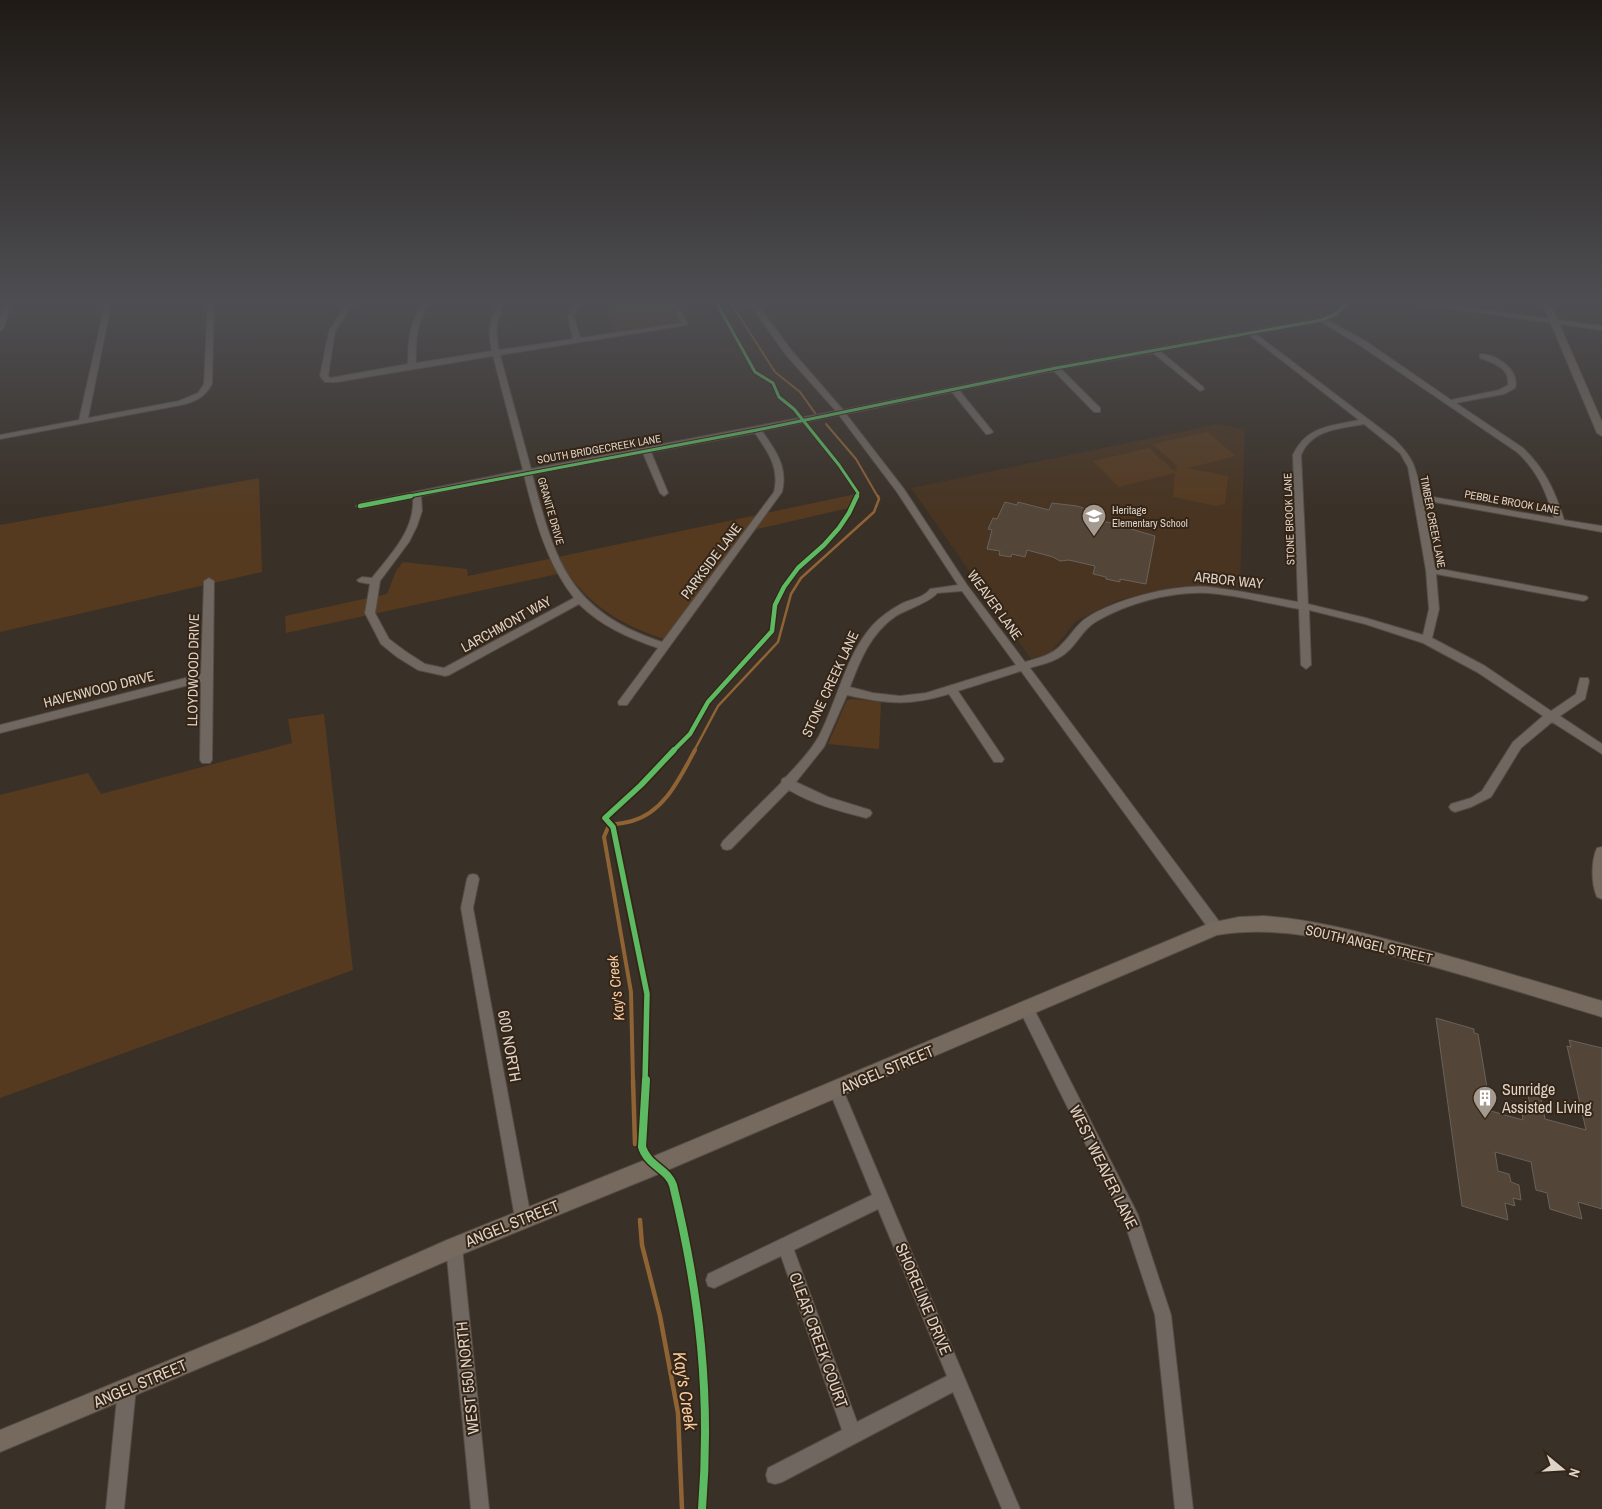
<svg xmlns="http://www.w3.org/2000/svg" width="1602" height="1509" font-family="'Archivo Narrow',sans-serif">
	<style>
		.built { fill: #483421 }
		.green { fill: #553a20 }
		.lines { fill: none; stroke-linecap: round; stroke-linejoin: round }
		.stream-far3 { stroke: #8f6334; stroke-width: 2 }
		.stream-far2 { stroke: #8f6334; stroke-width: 2.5 }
		.stream-far1 { stroke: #8f6334; stroke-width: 4 }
		.stream { stroke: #8f6334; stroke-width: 4.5 }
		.building { fill: #534639; stroke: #69625a }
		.minor-casing { stroke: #544c45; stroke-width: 2 }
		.major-casing { stroke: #544c45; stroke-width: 2 }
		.minor { fill: #6f6760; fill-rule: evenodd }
		.major { fill: #756a5d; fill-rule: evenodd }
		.cycleway-far3-casing { stroke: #352516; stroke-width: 5 }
		.cycleway-far2-casing { stroke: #352516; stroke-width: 7 }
		.cycleway-far1-casing { stroke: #352516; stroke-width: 9 }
		.cycleway-casing { stroke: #352516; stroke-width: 11 }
		.cycleway-far3 { stroke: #5cba63; stroke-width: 3 }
		.cycleway-far2 { stroke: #5cba63; stroke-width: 4.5 }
		.cycleway-far1 { stroke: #5cba63; stroke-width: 5.5 }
		.cycleway { stroke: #5cba63; stroke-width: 8 }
		.labels { text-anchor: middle; stroke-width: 4; stroke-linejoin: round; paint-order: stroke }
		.far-street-label { font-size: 11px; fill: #ddd3c9; stroke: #352516 }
		.far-poi-label { font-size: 11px; fill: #ddd3c9; stroke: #352516; text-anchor: start }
		.street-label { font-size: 14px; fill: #ddd3c9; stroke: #352516 }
		.water-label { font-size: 15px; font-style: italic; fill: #f5c9a1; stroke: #352516 }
		.near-street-label { font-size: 16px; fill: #ddd3c9; stroke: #352516 }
		.near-poi-label { font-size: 16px; fill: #ddd3c9; stroke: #352516; text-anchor: start }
		.near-water-label { font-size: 18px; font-style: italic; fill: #f5c9a1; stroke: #352516 }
	</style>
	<rect width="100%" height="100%" fill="#393027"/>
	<polygon class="built" points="1218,424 1245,429 1240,588 1180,586 1116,601 1076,621 1051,652 1031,659 911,488"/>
	<g class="green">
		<path d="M618,300H668L680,323L617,332C607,320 602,310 618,300Z"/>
		<polygon points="1207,432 1236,456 1188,468 1228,476 1225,504 1216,506 1173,497 1175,473 1119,487 1093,461 1149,448 1175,472 1177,466 1153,444"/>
		<polygon points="259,478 262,572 0,632 0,525"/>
		<path d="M856,494L849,508L744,532L664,639C624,626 591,607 567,572L286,633L285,616L387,594L396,571L403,562L467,569L468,576Z"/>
		<polygon points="853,699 881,702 879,749 828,744 847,700"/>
		<polygon points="324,714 353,970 0,1098 0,795 88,773 101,794 292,743 288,719"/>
	</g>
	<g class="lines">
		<g class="stream-far3">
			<polyline points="729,300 775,372 800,392 815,413"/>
			<polyline points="826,424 856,459 878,497"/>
		</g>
		<polyline class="stream-far2" points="694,751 718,706 778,642 791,594 801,578 874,512 879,499 878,496"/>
		<path class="stream-far1" d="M633,1081L631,992L604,837L609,825C617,824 625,823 632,821C665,812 680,777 695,750"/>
		<g class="stream">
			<polyline points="633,1080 635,1144"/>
			<polyline points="640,1220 642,1245 660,1316 678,1413 682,1509"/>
		</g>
	</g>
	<g class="building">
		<polygon points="1005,502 1017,505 1018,502 1049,510 1052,503 1077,506 1096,512 1095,516 1101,517 1100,521 1132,526 1131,529 1155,536 1146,584 1120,579 1120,582 1106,579 1106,577 1093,574 1095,566 1069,560 1060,561 1053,557 1027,550 1025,557 1012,554 1011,557 999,555 1000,551 987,549 992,530 988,529 993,518 997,519"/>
		<polygon points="1436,1018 1474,1029 1474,1033 1478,1034 1491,1111 1523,1120 1522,1112 1532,1115 1527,1090 1540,1094 1545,1119 1586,1130 1567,1046 1571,1047 1569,1040 1602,1048 1602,1209 1578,1202 1582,1219 1550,1209 1547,1193 1536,1190 1531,1162 1495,1152 1498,1171 1509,1174 1511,1182 1519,1185 1521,1200 1513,1198 1515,1206 1505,1203 1508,1220 1462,1206"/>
	</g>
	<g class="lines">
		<defs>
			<g id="minor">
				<polygon points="7,300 13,300 3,329 0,331 0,319"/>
				<path d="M106,300H112L88,418L179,401L198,393L204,384L208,300H214L212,384C205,397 195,402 181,405L0,439V435L79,420Z"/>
				<path d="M349,300H356L335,331L328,376L330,378L408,364C408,339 410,321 425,300H432C417,321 415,338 416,363L492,351C487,329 490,321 500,300H506C497,320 494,328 499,350L573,339L568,316L576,300H582L574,316L580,338L681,323L669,300H675L688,324L687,325L500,355L531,469L836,411L786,355L747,300H754L792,351L843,410L1056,366L1320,318L1334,313L1346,300H1353L1338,315L1327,320L1367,342L1451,400L1499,390L1508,385C1510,368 1494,363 1480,358V354C1497,354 1520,370 1515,388L1504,394L1456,403L1523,448C1545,469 1555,491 1564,520L1602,526V532L1423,500L1435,568L1586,596L1588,598L1586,600L1583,601L1436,574L1439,609L1432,638L1485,666L1551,711L1576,694L1580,678H1588L1589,681L1585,699L1560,716L1602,744V754L1552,722L1521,748L1491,797L1471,807L1455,812L1451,810L1449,807L1451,804L1471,798L1482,791L1513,742L1543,716L1477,672L1423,643L1365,624L1309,610L1311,665L1306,669L1301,665L1299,609C1269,604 1238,595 1208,593C1172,591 1128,603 1097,621C1083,629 1079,641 1068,651C1058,661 1043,664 1030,668L1221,924L1223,928L1221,932L1216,934L1211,932L1021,671L958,691L1002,756L1004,759L1002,762H994L949,694C909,706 887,704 847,695L824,747L796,782L828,797L870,810L872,813L870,816L866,818C839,811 812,804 789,790L731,849L727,850L723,849L721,845L723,841L781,783L782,779L786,777C797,765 811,751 819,736C838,699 845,657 872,626C881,616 892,609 903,603C912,599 925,597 930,589L958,585L897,492L839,415L762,431C776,451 788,467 782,492L627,705H619L618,702L658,648C629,638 601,626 579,604L449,675L445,676L418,670L397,657L381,644L365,613L370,584L359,582L357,580L362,577L372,578C391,554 415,530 413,498L360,509L356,506L360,503L523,470L493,356L337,382H325L320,376L329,331ZM1321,322L1361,346L1517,452C1538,471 1546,492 1554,518L1421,495C1416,467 1414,458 1393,438L1256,334ZM1249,335L1359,420C1331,426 1306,426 1293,455L1298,602C1269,597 1238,590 1209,587C1174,584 1117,599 1088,617C1076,624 1072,635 1062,644C1053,655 1038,658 1025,662L967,585L904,489L846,414L952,392L986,434H989L993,432L959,390L1054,371L1094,412H1100V408L1061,369L1153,353L1200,391L1204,389L1203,387L1160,351ZM1364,424L1400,453L1408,467L1426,570L1429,609L1423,635L1366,618L1308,604L1301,455C1312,429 1339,429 1364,424ZM755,433C768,452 780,468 774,492L662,642C569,611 555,562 532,474L643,453L660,493L664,496L668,493L651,452ZM524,475C535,519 546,562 574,598L444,668L425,664L405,651L389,639L375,613L380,581L409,542L417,526L422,511L421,496ZM962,591L1016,665L926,693L900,696L873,693L850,687C860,660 871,633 896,616C906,610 932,601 937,593Z"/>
				<polygon points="1389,300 1409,300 1602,326 1602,330"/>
				<polygon points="209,578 214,581 212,760 210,763 202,763 200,760 201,682 0,733 0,725 201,674 204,581"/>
				<polygon points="473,874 477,875 479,879 473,908 531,1218 529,1224 523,1226 517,1224 515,1218 461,908 467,879 469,875"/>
				<polygon points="1027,1003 1032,1005 1138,1215 1171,1315 1193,1509 1175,1509 1155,1315 1125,1224 1022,1015 1020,1010 1022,1005"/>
				<path d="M836,1083L841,1085L1020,1509H1002L953,1392L782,1482L775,1484L768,1482L766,1475L768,1468L842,1430L781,1256L714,1288L708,1286L706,1280L708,1274L872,1195L829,1090L831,1085ZM878,1209L947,1376L857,1422L794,1250Z"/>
				<polygon points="454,1239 460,1241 462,1247 489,1509 471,1509 446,1247 448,1241"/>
				<polygon points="127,1379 133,1382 136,1388 124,1509 106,1509 118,1388 121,1382"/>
			</g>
			<g id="major">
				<polygon points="1541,300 1549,300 1602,422 1602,436 1597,433"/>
				<path d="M1602,847V899L1597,897C1591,884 1591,861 1597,848Z"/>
				<path d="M1263,916C1312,919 1360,932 1408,945C1473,962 1537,982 1602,1001V1017C1539,998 1476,978 1412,961C1347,943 1284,924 1217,935L649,1178L460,1255L264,1341L0,1452V1430L250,1327L447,1240L640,1162L1210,923L1239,917Z"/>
			</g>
		</defs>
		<use href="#minor" class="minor-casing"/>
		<use href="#major" class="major-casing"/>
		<use href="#minor" class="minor"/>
		<use href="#major" class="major"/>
		<defs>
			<g id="cycleway-far3">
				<polyline points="715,300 755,372 773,383 779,397 794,409 839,465 858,493 857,497"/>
				<polyline points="404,497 757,430 1056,368 1322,320 1336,314 1350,300"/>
			</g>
			<g id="cycleway-far2">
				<polyline points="360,506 411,496"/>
				<polyline points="673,751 690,734 708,702 772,631 775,605 784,587 798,568 824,545 839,528 849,513 857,496"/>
			</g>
			<polyline id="cycleway-far1" points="645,1081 647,994 613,827 605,818 641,785 674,750"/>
			<path id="cycleway" d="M646,1080L642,1147C648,1166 668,1169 673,1185C700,1296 711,1395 702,1509"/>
		</defs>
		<use href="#cycleway-far3" class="cycleway-far3-casing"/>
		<use href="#cycleway-far2" class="cycleway-far2-casing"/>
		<use href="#cycleway-far1" class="cycleway-far1-casing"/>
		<use href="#cycleway" class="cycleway-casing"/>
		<use href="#cycleway-far3" class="cycleway-far3"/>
		<use href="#cycleway-far2" class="cycleway-far2"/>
		<use href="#cycleway-far1" class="cycleway-far1"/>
		<use href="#cycleway" class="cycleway"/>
	</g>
	<linearGradient id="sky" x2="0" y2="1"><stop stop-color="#1f1a15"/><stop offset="0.59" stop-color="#4e4e52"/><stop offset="1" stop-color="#4e4e52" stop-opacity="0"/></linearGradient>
	<rect width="1602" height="512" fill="url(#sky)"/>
	<defs>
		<symbol id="school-pin" viewBox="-11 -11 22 30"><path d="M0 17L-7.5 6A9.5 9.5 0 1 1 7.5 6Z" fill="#a49a90" stroke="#352516"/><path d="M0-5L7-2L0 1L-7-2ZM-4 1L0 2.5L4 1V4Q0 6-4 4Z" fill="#fff"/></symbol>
		<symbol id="building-pin" viewBox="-11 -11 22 30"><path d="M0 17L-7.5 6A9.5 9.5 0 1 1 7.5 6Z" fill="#a49a90" stroke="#352516"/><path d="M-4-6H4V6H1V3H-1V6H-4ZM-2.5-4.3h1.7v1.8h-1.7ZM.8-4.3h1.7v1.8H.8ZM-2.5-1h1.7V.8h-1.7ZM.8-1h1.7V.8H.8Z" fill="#fff"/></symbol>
	</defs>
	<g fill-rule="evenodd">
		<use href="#school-pin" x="1080" y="502" width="28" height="38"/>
		<use href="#building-pin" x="1471" y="1084" width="28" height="38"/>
	</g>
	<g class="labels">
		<g class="far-street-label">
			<text transform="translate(599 449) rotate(-10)" y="4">SOUTH BRIDGECREEK LANE</text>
			<text transform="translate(1512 502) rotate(10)" y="4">PEBBLE BROOK LANE</text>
			<text transform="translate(551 511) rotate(74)" y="4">GRANITE DRIVE</text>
			<text transform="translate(1289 519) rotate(-92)" y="4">STONE BROOK LANE</text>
			<text transform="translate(1433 522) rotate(79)" y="4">TIMBER CREEK LANE</text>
		</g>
		<g class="far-poi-label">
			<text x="1112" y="514">Heritage<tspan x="1112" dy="13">Elementary School</tspan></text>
		</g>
		<g class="street-label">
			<text transform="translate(711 561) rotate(-53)" y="5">PARKSIDE LANE</text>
			<text transform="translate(1229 580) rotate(6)" y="5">ARBOR WAY</text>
			<text transform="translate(995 605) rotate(54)" y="5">WEAVER LANE</text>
			<text transform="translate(506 624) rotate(-29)" y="5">LARCHMONT WAY</text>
			<text transform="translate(193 670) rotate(-89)" y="5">LLOYDWOOD DRIVE</text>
			<text transform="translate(830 684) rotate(-65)" y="5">STONE CREEK LANE</text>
			<text transform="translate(99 689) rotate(-14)" y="5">HAVENWOOD DRIVE</text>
			<text transform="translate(1369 944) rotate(13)" y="5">SOUTH ANGEL STREET</text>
		</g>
		<g class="water-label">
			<text transform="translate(616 988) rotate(-96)" y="5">Kay's Creek</text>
		</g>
		<g class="near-street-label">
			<text transform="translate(510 1046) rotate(80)" y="6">600 NORTH</text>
			<text transform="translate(887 1069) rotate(-23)" y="6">ANGEL STREET</text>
			<text transform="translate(1104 1167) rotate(64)" y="6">WEST WEAVER LANE</text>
			<text transform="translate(512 1223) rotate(-22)" y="6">ANGEL STREET</text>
			<text transform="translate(924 1299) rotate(67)" y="6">SHORELINE DRIVE</text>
			<text transform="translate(819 1340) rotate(70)" y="6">CLEAR CREEK COURT</text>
			<text transform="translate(467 1378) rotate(-96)" y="6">WEST 550 NORTH</text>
			<text transform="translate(140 1383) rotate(-23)" y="6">ANGEL STREET</text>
		</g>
		<g class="near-poi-label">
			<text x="1502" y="1095">Sunridge<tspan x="1502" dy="18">Assisted Living</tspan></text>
		</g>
		<g class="near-water-label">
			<text transform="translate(685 1391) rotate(81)" y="6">Kay's Creek</text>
		</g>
	</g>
	<g transform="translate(1562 1469) rotate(108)" stroke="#352516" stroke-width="4" paint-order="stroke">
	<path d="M0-4L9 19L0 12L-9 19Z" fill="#ddd3c9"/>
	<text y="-8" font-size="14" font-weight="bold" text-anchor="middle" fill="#ddd3c9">N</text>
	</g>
</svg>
